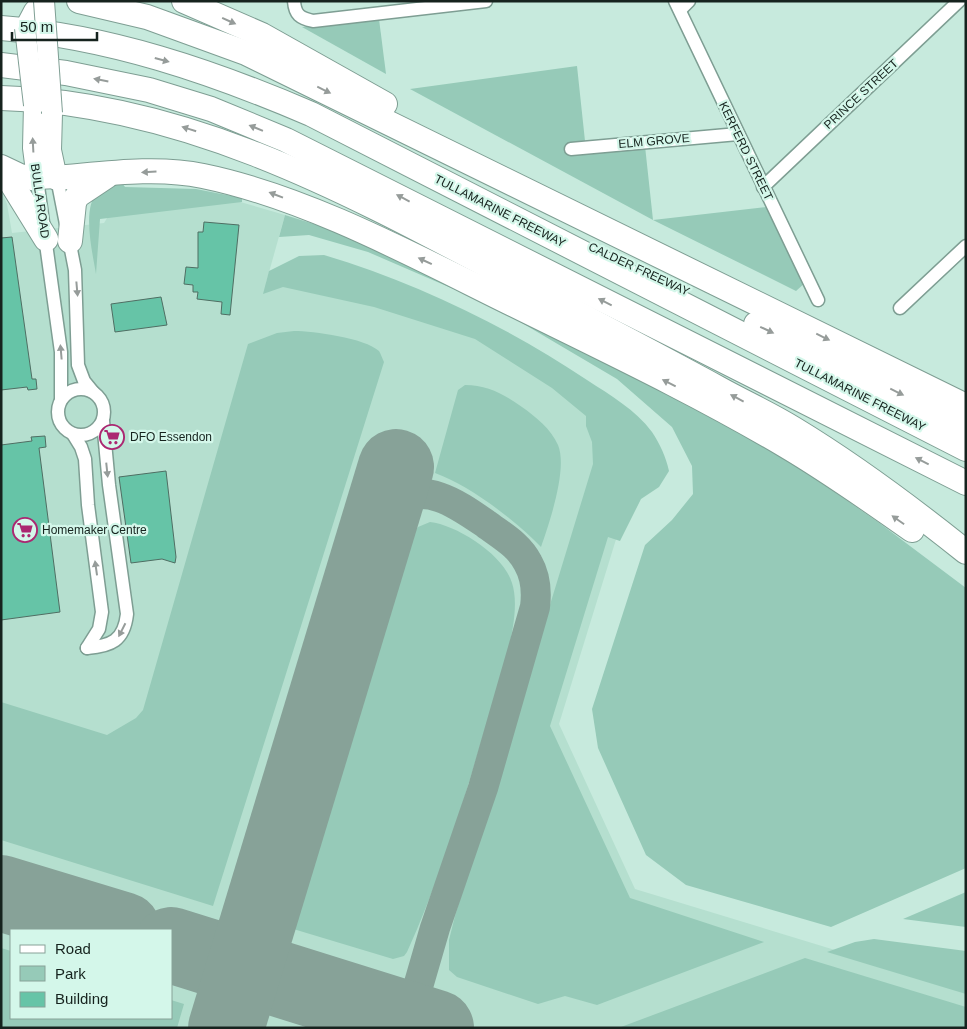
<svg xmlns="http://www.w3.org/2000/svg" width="967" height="1029" font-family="Arial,sans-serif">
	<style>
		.built { fill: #b5dfcf; fill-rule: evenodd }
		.green { fill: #96cab8 }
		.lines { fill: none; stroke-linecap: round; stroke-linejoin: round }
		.taxiway { stroke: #87a298; stroke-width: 30 }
		.runway { stroke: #87a298; stroke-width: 76 }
		.building { fill: #66c4a7; stroke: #4f6e63 }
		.street-casing { stroke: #7e9e93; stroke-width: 15 }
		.primary-casing { stroke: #7e9e93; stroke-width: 22 }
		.highway-casing { stroke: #7e9e93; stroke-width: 26 }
		.street { stroke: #fff; stroke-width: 12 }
		.primary { stroke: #fff; stroke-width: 20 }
		.highway { stroke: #fff; stroke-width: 24 }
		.primary-bridge-casing { stroke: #7e9e93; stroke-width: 22; stroke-linecap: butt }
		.primary-bridge { stroke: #fff; stroke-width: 20 }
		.oneway { fill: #969c9a }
		.labels { text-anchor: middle; stroke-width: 4.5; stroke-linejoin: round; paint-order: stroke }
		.street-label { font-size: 12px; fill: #16231e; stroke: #d4f7ea }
		.poi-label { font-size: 12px; fill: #16231e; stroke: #d4f7ea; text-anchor: start }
	</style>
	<rect width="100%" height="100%" fill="#c7eadd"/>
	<path class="built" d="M1,190L7,204L12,233L104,223L124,191L237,201L285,215L266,283L366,273L647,439L559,724L635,889L966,990V1028H1ZM11,930H171V1018H11Z"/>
	<g class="green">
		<polygon points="379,19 386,74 302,27"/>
		<polygon points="577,66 585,141 645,146 653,220 767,207 806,282 796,291 653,220 410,89"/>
		<path d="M120,180L125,187L196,189L242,198V202L100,219L96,274C93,255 81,207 98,192C104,187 113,184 120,180Z"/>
		<polygon points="285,215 330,229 564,332 778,453 878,522 966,588 966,868 831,927 686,885 646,855 598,748 592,709 645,545 672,520 693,494 692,466 672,427 617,379 495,307 368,252 309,235 279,237"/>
		<path d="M324,255C417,283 506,326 587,380C610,395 636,410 652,432C660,444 666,457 669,471L659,487L641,499L620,541L608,537L550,726L630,898L764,942L597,1005L565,996L538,1004L457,977L449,970V940L455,916L593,464L592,442L586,426V416L552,388L475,339L374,307L283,287L263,294L269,271L299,256Z"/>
		<path d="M294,331C313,331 365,338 379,351C381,354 382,358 384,362L213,906L1,840V702L107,735L136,718L143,710L248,344L277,333Z"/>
		<path d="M465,385C487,385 504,394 522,407C536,417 551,429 558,445C568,469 549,524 541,547C515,520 469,485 435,473L458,390Z"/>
		<path d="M430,522C457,525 504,555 512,583C523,616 500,679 490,712C466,794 442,875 407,952L404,956L393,959L290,928L414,533L418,527Z"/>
		<polygon points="966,892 966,927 903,919"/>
		<polygon points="874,939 966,951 966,994 827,952 855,942"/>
		<polygon points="1,948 11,951 11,1018 171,1018 171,1000 184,1004 177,1028 1,1028"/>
		<polygon points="805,958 966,1007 966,1028 621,1027"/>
	</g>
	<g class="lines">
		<g class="taxiway">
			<path d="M371,552C376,537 380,514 393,504C424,479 460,506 486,524C502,536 519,545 528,563C536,577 537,591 535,607L483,788L435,928L406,1028"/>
			<polyline points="369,1007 380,1015 390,1028"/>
		</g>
		<g class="runway">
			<polyline points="1,893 123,930"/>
			<polyline points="171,945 436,1028"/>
			<polyline points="226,1028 396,467"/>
		</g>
	</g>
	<g class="building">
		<polygon points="204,222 239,225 230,315 221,314 222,302 197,299 198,292 193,292 193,285 184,284 186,267 198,268 198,232 203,232"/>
		<polygon points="12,237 32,379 36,379 37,389 28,390 27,387 1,390 1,238"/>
		<polygon points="161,297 167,325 115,332 111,304"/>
		<polygon points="45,436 46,447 39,448 60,612 1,620 1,445 32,441 31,437"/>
		<polygon points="166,471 176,557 175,563 162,559 131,563 119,477"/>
	</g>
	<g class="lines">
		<defs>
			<g id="street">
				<path d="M294,1C295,15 300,18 313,21L486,1"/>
				<polyline points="675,1 818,300"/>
				<polyline points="680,10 689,1"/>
				<polyline points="571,149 738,134"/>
				<polyline points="57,178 75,270 78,365 84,381 93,392"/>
				<polyline points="37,179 61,352 61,400"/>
				<polyline points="763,187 959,1"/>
				<polyline points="900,308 966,246"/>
				<circle cx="81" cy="412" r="23"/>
				<polyline points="73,434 81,447 85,459 88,505 102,612 99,629 87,648"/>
				<path d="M87,648C111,646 124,641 127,614L109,485L103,421"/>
			</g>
			<g id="primary">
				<polyline points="25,28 34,11 43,1"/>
				<polyline points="34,105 33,148 37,179 57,178 51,150 52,113"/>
			</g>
			<g id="highway">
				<polyline points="79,1 147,17 246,53 966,406"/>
				<polyline points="184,1 262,35 385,104"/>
				<path d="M1,28C108,36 213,72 311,114L966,449"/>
				<polyline points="1,65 66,73 149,90 211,109 286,140 966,483"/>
				<path d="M1,98C198,103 371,205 541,294C600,325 659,356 718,388C743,402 770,414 794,429C855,466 911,508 966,552"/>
				<polyline points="1,167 20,176 37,179"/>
				<polyline points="1,172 12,184 46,239"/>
				<path d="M57,178C104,174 156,166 203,176C305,197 411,254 504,300C599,347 695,392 786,446C830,472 871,501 912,530"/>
				<polyline points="70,241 74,203 77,196 107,176"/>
				<polyline points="756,324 966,426"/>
			</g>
		</defs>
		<use href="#street" class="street-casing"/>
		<use href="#primary" class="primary-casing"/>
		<use href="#highway" class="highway-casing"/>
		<use href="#street" class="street"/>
		<use href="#primary" class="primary"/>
		<use href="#highway" class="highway"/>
		<defs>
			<g id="primary-bridge">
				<polyline points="44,1 52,113"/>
				<polyline points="25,28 34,105"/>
			</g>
		</defs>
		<use href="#primary-bridge" class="primary-bridge-casing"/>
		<use href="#primary-bridge" class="primary-bridge"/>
	</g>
	<defs><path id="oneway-solid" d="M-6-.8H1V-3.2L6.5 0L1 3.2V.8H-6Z" transform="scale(1.25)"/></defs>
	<g class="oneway">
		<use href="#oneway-solid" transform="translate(229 21) rotate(24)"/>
		<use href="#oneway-solid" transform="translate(162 60) rotate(15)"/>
		<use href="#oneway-solid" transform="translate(101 80) rotate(-169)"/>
		<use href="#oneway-solid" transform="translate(324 90) rotate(26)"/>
		<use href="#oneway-solid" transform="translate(256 128) rotate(-158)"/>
		<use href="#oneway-solid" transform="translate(189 129) rotate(-163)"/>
		<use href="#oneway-solid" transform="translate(33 145) rotate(-93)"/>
		<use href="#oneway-solid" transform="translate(149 172) rotate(177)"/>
		<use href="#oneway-solid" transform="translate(276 195) rotate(-159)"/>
		<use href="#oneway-solid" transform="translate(403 198) rotate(-152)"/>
		<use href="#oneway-solid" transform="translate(425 261) rotate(-155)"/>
		<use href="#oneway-solid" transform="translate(77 289) rotate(85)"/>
		<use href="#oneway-solid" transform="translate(605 302) rotate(-153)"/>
		<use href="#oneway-solid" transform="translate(767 330) rotate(25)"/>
		<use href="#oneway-solid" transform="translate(823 337) rotate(26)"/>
		<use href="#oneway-solid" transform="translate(61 352) rotate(-95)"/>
		<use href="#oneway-solid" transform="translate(669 383) rotate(-153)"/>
		<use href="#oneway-solid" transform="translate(897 392) rotate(26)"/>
		<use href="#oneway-solid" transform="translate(737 398) rotate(-152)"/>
		<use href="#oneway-solid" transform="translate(922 461) rotate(-153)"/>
		<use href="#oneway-solid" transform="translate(107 470) rotate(84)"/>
		<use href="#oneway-solid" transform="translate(898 520) rotate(-145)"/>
		<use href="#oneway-solid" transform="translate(96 568) rotate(-98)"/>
		<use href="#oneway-solid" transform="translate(122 630) rotate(117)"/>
	</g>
	<defs>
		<symbol id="supermarket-ring" viewBox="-11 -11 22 22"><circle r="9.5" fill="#d4f7ea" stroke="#ab2771" stroke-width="1.5"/><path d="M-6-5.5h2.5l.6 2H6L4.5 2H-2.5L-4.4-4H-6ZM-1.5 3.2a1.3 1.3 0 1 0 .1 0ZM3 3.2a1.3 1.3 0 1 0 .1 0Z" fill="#ab2771"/></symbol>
	</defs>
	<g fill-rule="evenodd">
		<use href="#supermarket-ring" x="98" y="423" width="28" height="28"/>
		<use href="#supermarket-ring" x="11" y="516" width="28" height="28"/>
	</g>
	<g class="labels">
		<g class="street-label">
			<text transform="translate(861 94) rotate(-43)" y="4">PRINCE STREET</text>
			<text transform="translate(654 141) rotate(-5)" y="4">ELM GROVE</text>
			<text transform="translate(746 151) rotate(64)" y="4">KERFERD STREET</text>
			<text transform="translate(40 201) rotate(82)" y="4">BULLA ROAD</text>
			<text transform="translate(500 211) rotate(27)" y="4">TULLAMARINE FREEWAY</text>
			<text transform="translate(639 269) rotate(25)" y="4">CALDER FREEWAY</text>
			<text transform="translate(860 395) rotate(27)" y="4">TULLAMARINE FREEWAY</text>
		</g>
		<g class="poi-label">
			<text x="130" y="441">DFO Essendon</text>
			<text x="42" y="534">Homemaker Centre</text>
		</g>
	</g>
	<rect width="967" height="1029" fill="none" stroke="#16231e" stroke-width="5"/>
	<rect x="10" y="929" width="162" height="90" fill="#d4f7ea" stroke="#88a298"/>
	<rect x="20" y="945" width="25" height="8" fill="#ffffff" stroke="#88a298"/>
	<text x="55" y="954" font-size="15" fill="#16231e">Road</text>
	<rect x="20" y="966" width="25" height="15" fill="#96cab8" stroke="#88a298"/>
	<text x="55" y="979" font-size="15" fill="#16231e">Park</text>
	<rect x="20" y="992" width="25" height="15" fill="#66c4a7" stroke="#88a298"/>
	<text x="55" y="1004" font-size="15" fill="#16231e">Building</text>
	<path d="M12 32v8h85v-8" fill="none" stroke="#16231e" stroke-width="2.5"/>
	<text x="20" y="32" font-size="15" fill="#16231e" stroke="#d4f7ea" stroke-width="4" paint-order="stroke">50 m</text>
</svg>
